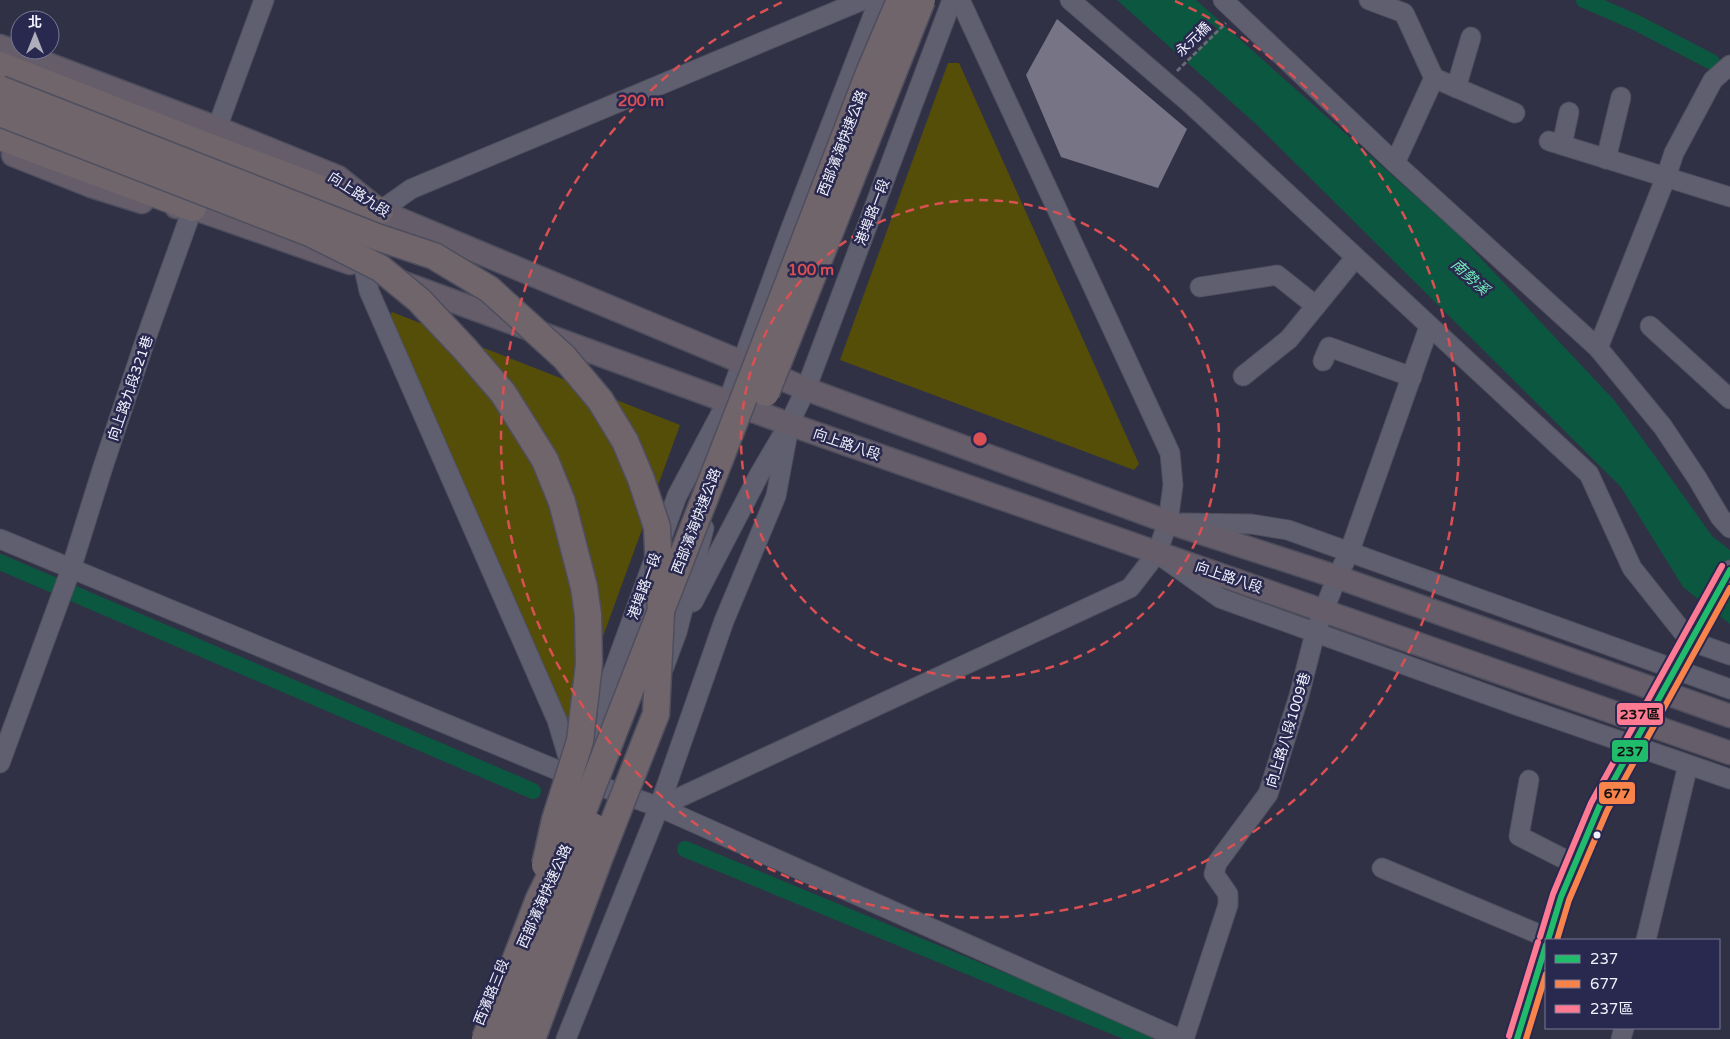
<svg xmlns="http://www.w3.org/2000/svg" width="1730" height="1039" font-family="'Varela Round','Noto Sans TC',sans-serif">
	<style>
		.green { fill: #554e09 }
		.water { fill: #0c573f }
		.pier { fill: #313146 }
		.lines { fill: none; stroke-linecap: round; stroke-linejoin: round }
		.canal { stroke: #0c573f; stroke-width: 16 }
		.building { fill: #777486 }
		.minor-casing { stroke: #4e4e5e; stroke-width: 21 }
		.major-casing { stroke: #4e4e5e; stroke-width: 25 }
		.highway-casing { stroke: #4e4e5e; stroke-width: 29 }
		.path { stroke: #6a6a78; stroke-width: 3; stroke-dasharray: 5 2.5; stroke-linecap: butt }
		.minor { stroke: #5f5f6f; stroke-width: 19 }
		.major { stroke: #655e6a; stroke-width: 22 }
		.highway { stroke: #6f656b; stroke-width: 26 }
		.highway-bridge-casing { stroke: #4e4e5e; stroke-width: 29; stroke-linecap: butt }
		.highway-bridge { stroke: #6f656b; stroke-width: 26 }
		.bus-1-casing { stroke: #29284f; stroke-width: 10 }
		.bus-2-casing { stroke: #29284f; stroke-width: 10 }
		.bus-3-casing { stroke: #29284f; stroke-width: 10 }
		.bus-1 { stroke: #20bc6c; stroke-width: 6 }
		.bus-2 { stroke: #f8844c; stroke-width: 6 }
		.bus-3 { stroke: #fe7a93; stroke-width: 6 }
		.ring { fill: none; stroke: #db5053; stroke-width: 2.5; stroke-dasharray: 9 6 }
		.bus-dot { fill: #f1f2fd; stroke: #29284f; stroke-width: 2 }
		.labels { text-anchor: middle; stroke-width: 5; stroke-linejoin: round; paint-order: stroke }
		.street-label { font-size: 14px; fill: #f1f2fd; stroke: #29284f }
		.water-label { font-size: 15px; font-style: italic; fill: #70efb8; stroke: #29284f }
		.centre { fill: #db5053; stroke: #29284f; stroke-width: 2.5 }
		.ring-label { font-size: 15px; text-anchor: middle; font-weight: bold; fill: #db5053; stroke: #29284f; stroke-width: 5; stroke-linejoin: round; paint-order: stroke }
		.line-badge { stroke: #29284f; stroke-width: 2 }
		.pale-badge-label { font-size: 14px; text-anchor: middle; font-weight: bold; fill: #111 }
	</style>
	<rect width="100%" height="100%" fill="#313146"/>
	<g class="green">
		<polygon points="948,63 959,63 1139,464 1134,470 840,360"/>
		<polygon points="392,312 680,425 570,727 562,728 387,320"/>
	</g>
	<polygon class="water" points="1117,0 1196,0 1460,236 1614,400 1655,456 1712,536 1730,550 1730,624 1683,587 1621,487 1256,124"/>
	<polygon class="pier" points="1211,23 1218,29 1186,64 1179,58"/>
	<g class="lines">
		<g class="canal">
			<polyline points="1584,0 1637,23 1712,62"/>
			<polyline points="0,562 533,791"/>
			<polyline points="685,849 1144,1039"/>
		</g>
	</g>
	<polygon class="building" points="1057,19 1187,129 1158,188 1061,157 1026,75"/>
	<g class="lines">
		<defs>
			<g id="minor">
				<polyline points="1070,0 1192,105 1589,474 1632,568 1690,641 1730,655"/>
				<polyline points="1223,0 1395,163 1598,348 1663,427 1697,478 1720,517 1730,528"/>
				<polyline points="1369,0 1404,13 1434,78 1515,113"/>
				<polyline points="1456,88 1471,37"/>
				<polyline points="216,141 217,128 264,0"/>
				<polyline points="1549,141 1730,197"/>
				<polyline points="1562,145 1569,112"/>
				<polyline points="1606,159 1621,97"/>
				<polyline points="1395,163 1434,78"/>
				<polyline points="374,220 380,211 411,189 863,0"/>
				<polyline points="364,252 364,268 369,291 557,720 572,770"/>
				<polyline points="1200,287 1277,275 1316,306"/>
				<polyline points="1650,326 1730,399"/>
				<polyline points="1598,348 1666,177 1674,153 1713,80 1730,65"/>
				<polyline points="1323,361 1329,347 1412,377"/>
				<polyline points="1243,376 1289,339 1355,258"/>
				<polyline points="726,415 728,401 789,233 879,0"/>
				<polyline points="1182,523 1251,524 1288,530 1730,689"/>
				<polyline points="0,539 574,777 659,807 1180,1039"/>
				<polyline points="1165,559 1220,598 1519,706 1730,779"/>
				<polyline points="693,602 759,475 789,424 806,389 952,0"/>
				<polyline points="664,667 677,632 704,528"/>
				<polyline points="588,741 677,496 727,402"/>
				<polyline points="0,763 71,569 102,470 146,338 197,196"/>
				<polyline points="1529,780 1519,836 1574,864"/>
				<polyline points="659,807 1130,588 1157,553 1168,522 1173,485 1170,453 960,0"/>
				<polyline points="1382,868 1548,938"/>
				<polyline points="1548,940 1561,897 1599,807 1730,570"/>
				<polyline points="1646,940 1688,765"/>
				<polyline points="566,1039 659,807 724,621 776,496 787,437"/>
				<polyline points="1184,1039 1228,905 1228,894 1214,874 1217,863 1268,794 1299,696 1315,633 1337,577 1349,553 1429,327"/>
				<polyline points="1517,1039 1546,945"/>
				<polyline points="1621,1039 1624,1028"/>
			</g>
			<g id="major">
				<polyline points="0,46 217,128 338,177 380,211 806,389 1168,522 1337,577 1730,716"/>
				<polyline points="13,155 91,186 142,202"/>
				<polyline points="176,207 193,208 350,263"/>
				<polyline points="401,282 789,424 1730,753"/>
			</g>
			<g id="highway">
				<polyline points="0,65 215,149 380,211"/>
				<polyline points="0,137 193,208"/>
			</g>
		</defs>
		<use href="#minor" class="minor-casing"/>
		<use href="#major" class="major-casing"/>
		<use href="#highway" class="highway-casing"/>
		<polyline class="path" points="1177,71 1226,23"/>
		<use href="#minor" class="minor"/>
		<use href="#major" class="major"/>
		<use href="#highway" class="highway"/>
		<defs>
			<g id="highway-bridge">
				<polyline points="0,89 377,237 434,256 489,289 564,357 600,400 625,441 641,479 657,527 661,614 656,714 599,859 532,1039"/>
				<polyline points="0,113 312,234 380,268 419,300 465,349 503,393 545,460 562,502 584,587 588,615 589,664 580,741 555,820 545,865"/>
				<polyline points="766,393 922,0"/>
				<polyline points="485,1039 539,899 585,806 757,364 869,73 900,0"/>
				<polyline points="508,1039 593,826"/>
			</g>
		</defs>
		<use href="#highway-bridge" class="highway-bridge-casing"/>
		<use href="#highway-bridge" class="highway-bridge"/>
		<defs>
			<g id="bus-1">
				<polyline points="1548,940 1561,897 1599,807 1730,570"/>
				<polyline points="1517,1039 1546,945"/>
			</g>
			<g id="bus-2">
				<polyline points="1557,940 1569,900 1607,811 1730,588"/>
				<polyline points="1526,1039 1546,974"/>
			</g>
			<g id="bus-3">
				<polyline points="1540,937 1553,894 1591,803 1722,566"/>
				<polyline points="1509,1036 1538,942"/>
			</g>
		</defs>
		<use href="#bus-1" class="bus-1-casing"/>
		<use href="#bus-2" class="bus-2-casing"/>
		<use href="#bus-3" class="bus-3-casing"/>
		<use href="#bus-1" class="bus-1"/>
		<use href="#bus-2" class="bus-2"/>
		<use href="#bus-3" class="bus-3"/>
	</g>
	<g class="ring">
		<circle cx="980" cy="439" r="239"/>
		<path d="M1175 1A479 479 0 1 1 785 1"/>
	</g>
	<circle class="bus-dot" cx="1597" cy="835" r="4.5"/>
	<g class="labels">
		<g class="street-label">
			<text transform="translate(1193 39) rotate(-44)" y="5">永元橋</text>
			<text transform="translate(842 143) rotate(-69)" y="5">西部濱海快速公路</text>
			<text transform="translate(359 194) rotate(33)" y="5">向上路九段</text>
			<text transform="translate(872 212) rotate(-69)" y="5">港埠路一段</text>
			<text transform="translate(130 388) rotate(-71)" y="5">向上路九段321巷</text>
			<text transform="translate(847 444) rotate(19)" y="5">向上路八段</text>
			<text transform="translate(696 521) rotate(-69)" y="5">西部濱海快速公路</text>
			<text transform="translate(1229 577) rotate(19)" y="5">向上路八段</text>
			<text transform="translate(644 586) rotate(-70)" y="5">港埠路一段</text>
			<text transform="translate(1288 730) rotate(-73)" y="5">向上路八段1009巷</text>
			<text transform="translate(544 896) rotate(-66)" y="5">西部濱海快速公路</text>
			<text transform="translate(491 992) rotate(-68)" y="5">西濱路三段</text>
		</g>
		<g class="water-label">
			<text transform="translate(1470 277) rotate(42)" y="5">南勢溪</text>
		</g>
	</g>
	<circle cx="980" cy="439" r="8" class="centre"/>
	<g class="ring-label">
		<text x="641" y="106">200 m</text>
		<text x="811" y="275">100 m</text>
	</g>
	<g class="line-badge">
		<rect x="1616" y="702" width="48" height="24" rx="5" fill="#fe7a93"/>
		<rect x="1611" y="739" width="38" height="24" rx="5" fill="#20bc6c"/>
		<rect x="1598" y="781" width="38" height="24" rx="5" fill="#f8844c"/>
	</g>
	<g class="pale-badge-label">
		<text x="1640" y="719">237區</text>
		<text x="1630" y="756">237</text>
		<text x="1617" y="798">677</text>
	</g>
	<rect x="1545" y="939" width="175" height="90" fill="#29284f" stroke="#797995"/>
	<rect x="1555" y="955" width="25" height="8" fill="#20bc6c" stroke="#797995"/>
	<text x="1590" y="964" font-size="15" fill="#f1f2fd">237</text>
	<rect x="1555" y="980" width="25" height="8" fill="#f8844c" stroke="#797995"/>
	<text x="1590" y="989" font-size="15" fill="#f1f2fd">677</text>
	<rect x="1555" y="1005" width="25" height="8" fill="#fe7a93" stroke="#797995"/>
	<text x="1590" y="1014" font-size="15" fill="#f1f2fd">237區</text>
	<g transform="translate(35 35)"><circle r="24" fill="#29284f" stroke="#797995"/>
	<path d="M0-4L9 19L0 12L-9 19Z" fill="#aeaebd"/>
	<text y="-8" font-size="14" font-weight="bold" text-anchor="middle" fill="#f1f2fd">北</text>
	</g>
</svg>
